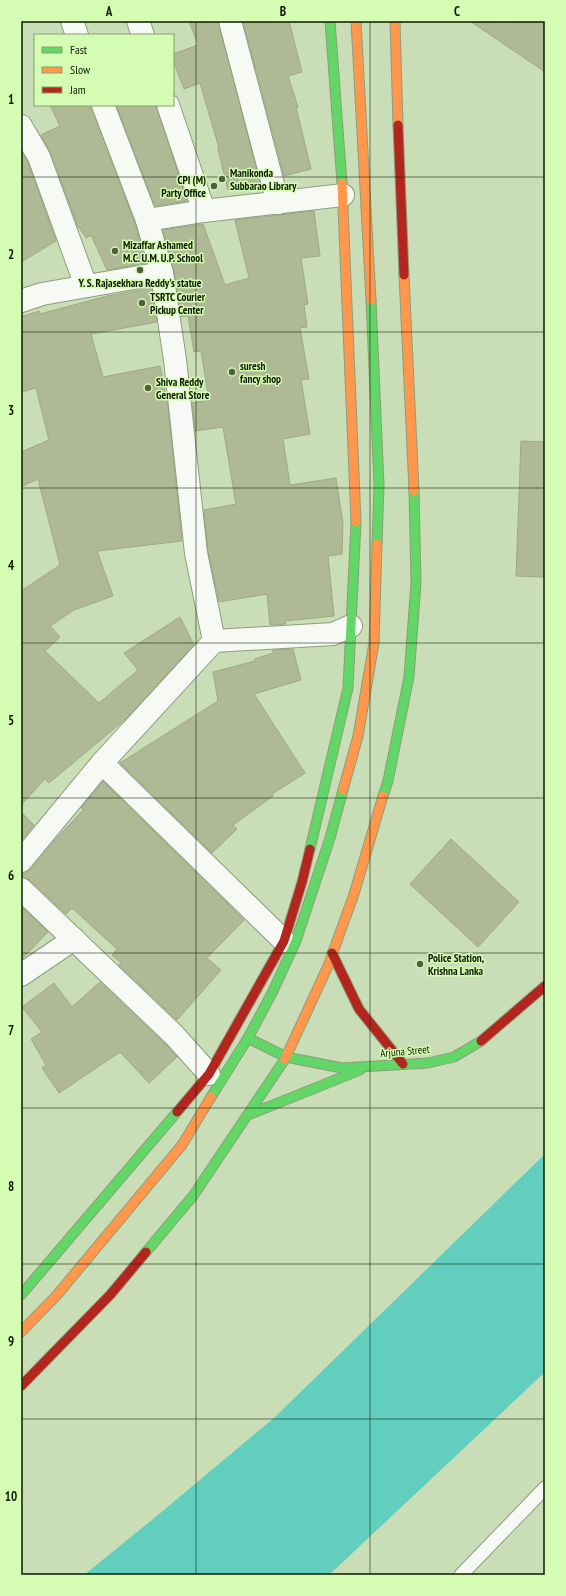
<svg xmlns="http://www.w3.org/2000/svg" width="566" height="1596" font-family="'PT Sans Narrow',sans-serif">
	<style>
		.water { fill: #61cebe }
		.building { fill: #afb995; stroke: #9ea887 }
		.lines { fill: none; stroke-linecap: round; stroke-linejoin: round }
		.lane-casing { stroke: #8d9d7d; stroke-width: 15 }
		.street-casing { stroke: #8d9d7d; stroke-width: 24 }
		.fast-casing { stroke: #8d9d7d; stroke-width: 11 }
		.slow-casing { stroke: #8d9d7d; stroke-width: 11 }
		.jam-casing { stroke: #8d9d7d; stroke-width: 11 }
		.lane { stroke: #f7faf4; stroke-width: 13 }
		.street { stroke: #f7faf4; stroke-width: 22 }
		.fast { stroke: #63d668; stroke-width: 9 }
		.slow { stroke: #ff974d; stroke-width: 9 }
		.jam { stroke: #b3261e; stroke-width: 9 }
		.grid { fill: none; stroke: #0d1a01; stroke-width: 1; stroke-opacity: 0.55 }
		.poi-dot { fill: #4f5f40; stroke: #d4fcb2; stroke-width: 1.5 }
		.labels { text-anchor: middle; stroke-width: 3; stroke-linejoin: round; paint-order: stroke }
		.poi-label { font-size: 11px; font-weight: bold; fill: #0d1a01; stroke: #d4fcb2; text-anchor: start }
		.street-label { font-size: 11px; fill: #0d1a01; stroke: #d4fcb2 }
		.neatline { fill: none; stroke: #0d1a01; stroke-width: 1.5 }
		.grid-label { font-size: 13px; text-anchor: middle; font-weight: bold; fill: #0d1a01 }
	</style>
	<rect width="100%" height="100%" fill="#c9deb6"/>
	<polygon class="water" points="545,1154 545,1372 329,1575 84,1575 158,1515 274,1418"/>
	<g class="building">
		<polygon points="189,21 218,21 260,182 228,190 218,149 219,148 200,83 184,89 173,60 173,54 198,45"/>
		<polygon points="243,21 289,21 302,72 288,76 298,107 296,107 311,169 284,176"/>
		<polygon points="470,21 545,21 545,72"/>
		<polygon points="50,105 91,105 135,224 146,263 107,270 91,235 86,238 79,227 78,227 51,153 41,135 60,126"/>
		<polygon points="116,105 156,105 187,201 155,206"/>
		<polygon points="21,151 28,162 56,241 21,262"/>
		<polygon points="314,211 320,256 301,258 308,304 304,305 307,327 300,328 309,379 301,380 310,434 283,439 290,485 336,478 343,523 342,554 328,556 334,616 285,621 286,624 270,625 267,594 219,602 208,551 204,510 236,504 223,427 195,431 192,403 209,400 201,351 194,352 188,316 181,317 174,271 163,230 203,224 225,285 249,278 235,220"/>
		<polygon points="152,288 157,322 91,334 103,377 160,366 168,407 182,541 97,551 113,596 74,610 50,626 60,637 45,651 99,703 138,670 124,653 180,617 194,645 127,718 49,783 45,779 21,805 21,591 60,565 38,479 21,487 21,452 49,440 36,388 21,392 21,317 39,311 40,314 107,296"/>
		<polygon points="521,441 545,442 545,577 516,576"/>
		<polygon points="293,649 301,680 254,694 305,773 272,794 273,796 233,825 237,829 212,853 120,763 218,701 213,672 255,661 255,659 273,653 273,650"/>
		<polygon points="103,781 244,920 207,958 221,970 177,1020 119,965 121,963 112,955 117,949 72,908 66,914 30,880 21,877 21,873 26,873 31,869 55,840 83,810 81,808"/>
		<polygon points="21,812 34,825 21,841"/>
		<polygon points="451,839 519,902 478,947 410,884"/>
		<polygon points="21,906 48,932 21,960"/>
		<polygon points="100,982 165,1044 177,1057 149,1083 120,1052 59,1093 42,1068 46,1065 31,1039 42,1032 22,1007 54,983 72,1007"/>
	</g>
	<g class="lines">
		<defs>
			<polyline id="lane" points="461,1575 545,1488"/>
			<g id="street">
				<polyline points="72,21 77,35"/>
				<polyline points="138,21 143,35"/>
				<polyline points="230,21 278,203"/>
				<polyline points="168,105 204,211"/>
				<polyline points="21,126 39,157 86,286"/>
				<polyline points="147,220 204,211 343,195"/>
				<polyline points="21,301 42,294 162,273"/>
				<polyline points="214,641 333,634 351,626"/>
				<polyline points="102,763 284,941"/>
				<polyline points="21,861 102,763 214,641 196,553 175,360 162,273 147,220 103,105"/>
				<polyline points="21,889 174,1035 209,1074"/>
				<polyline points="21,975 74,939"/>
			</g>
			<g id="fast">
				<polyline points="330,21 342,183"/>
				<polyline points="371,300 379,485 377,544"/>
				<polyline points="383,796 388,781 409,677 416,583 414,491"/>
				<polyline points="310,849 348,688 356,522"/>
				<polyline points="248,1038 286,1057 342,1068 428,1063 454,1057 481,1041"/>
				<polyline points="211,1097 248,1038 273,991 296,941 330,838 343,790"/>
				<polyline points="248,1115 360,1070"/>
				<polyline points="146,1252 193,1196 285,1059"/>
				<polyline points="21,1295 177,1112"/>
			</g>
			<g id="slow">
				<polyline points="356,21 371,300"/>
				<polyline points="395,21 398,125"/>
				<polyline points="342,183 356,522"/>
				<polyline points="404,275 414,491"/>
				<polyline points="343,790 358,736 374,643 377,544"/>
				<polyline points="285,1059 328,966 354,894 383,796"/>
				<polyline points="21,1332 57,1295 182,1145 211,1097"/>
			</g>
			<g id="jam">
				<polyline points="398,125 404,275"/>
				<polyline points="332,953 359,1009 403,1064"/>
				<polyline points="481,1041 545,986"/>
				<polyline points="177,1112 209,1074 284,941 302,882 310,849"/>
				<polyline points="21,1386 110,1295 146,1252"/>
			</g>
		</defs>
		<use href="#lane" class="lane-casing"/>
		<use href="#street" class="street-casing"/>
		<use href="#fast" class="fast-casing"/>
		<use href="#slow" class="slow-casing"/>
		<use href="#jam" class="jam-casing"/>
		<use href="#lane" class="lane"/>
		<use href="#street" class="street"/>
		<use href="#fast" class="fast"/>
		<use href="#slow" class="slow"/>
		<use href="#jam" class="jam"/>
	</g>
	<path class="grid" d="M196,21V1575M370,21V1575M21,177H545M21,332H545M21,488H545M21,643H545M21,798H545M21,953H545M21,1108H545M21,1264H545M21,1419H545"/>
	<g class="poi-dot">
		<circle cx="222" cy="179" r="4"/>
		<circle cx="214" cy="186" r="4"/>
		<circle cx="115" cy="251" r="4"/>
		<circle cx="140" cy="270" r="4"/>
		<circle cx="142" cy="303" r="4"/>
		<circle cx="232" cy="372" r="4"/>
		<circle cx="148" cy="388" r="4"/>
		<circle cx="420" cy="964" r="4"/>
	</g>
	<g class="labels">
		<g class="poi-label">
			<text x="230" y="177">Manikonda<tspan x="230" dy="13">Subbarao Library</tspan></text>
			<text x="206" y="184" text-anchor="end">CPI (M)<tspan x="206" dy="13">Party Office</tspan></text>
			<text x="123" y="249">Mizaffar Ashamed<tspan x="123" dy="13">M.C. U.M. U.P. School</tspan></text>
			<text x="140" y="287" text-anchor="middle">Y. S. Rajasekhara Reddy's statue</text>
			<text x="150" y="301">TSRTC Courier<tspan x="150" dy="13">Pickup Center</tspan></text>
			<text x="240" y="370">suresh<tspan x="240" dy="13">fancy shop</tspan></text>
			<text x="156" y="386">Shiva Reddy<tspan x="156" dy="13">General Store</tspan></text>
			<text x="428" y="962">Police Station,<tspan x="428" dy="13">Krishna Lanka</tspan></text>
		</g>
		<g class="street-label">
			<text transform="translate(405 1051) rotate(-5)" y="4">Arjuna Street</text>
		</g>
	</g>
	<rect width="566" height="1596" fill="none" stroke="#d4fcb2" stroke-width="44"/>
	<rect x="34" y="34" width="140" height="72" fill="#d4fcb2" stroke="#84a26b"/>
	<rect x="42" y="47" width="20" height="6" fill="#63d668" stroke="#84a26b"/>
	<text x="70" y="54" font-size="12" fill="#0d1a01">Fast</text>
	<rect x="42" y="67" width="20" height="6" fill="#ff974d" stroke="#84a26b"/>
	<text x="70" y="74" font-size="12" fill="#0d1a01">Slow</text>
	<rect x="42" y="87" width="20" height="6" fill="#b3261e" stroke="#84a26b"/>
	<text x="70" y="94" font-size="12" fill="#0d1a01">Jam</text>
	<rect x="22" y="22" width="522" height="1552" class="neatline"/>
	<g class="grid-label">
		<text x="109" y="16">A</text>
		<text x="283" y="16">B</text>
		<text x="457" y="16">C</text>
		<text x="11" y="104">1</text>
		<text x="11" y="259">2</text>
		<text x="11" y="415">3</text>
		<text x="11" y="570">4</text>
		<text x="11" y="725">5</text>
		<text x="11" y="880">6</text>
		<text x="11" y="1035">7</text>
		<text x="11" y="1191">8</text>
		<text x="11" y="1346">9</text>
		<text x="11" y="1501">10</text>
	</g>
</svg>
